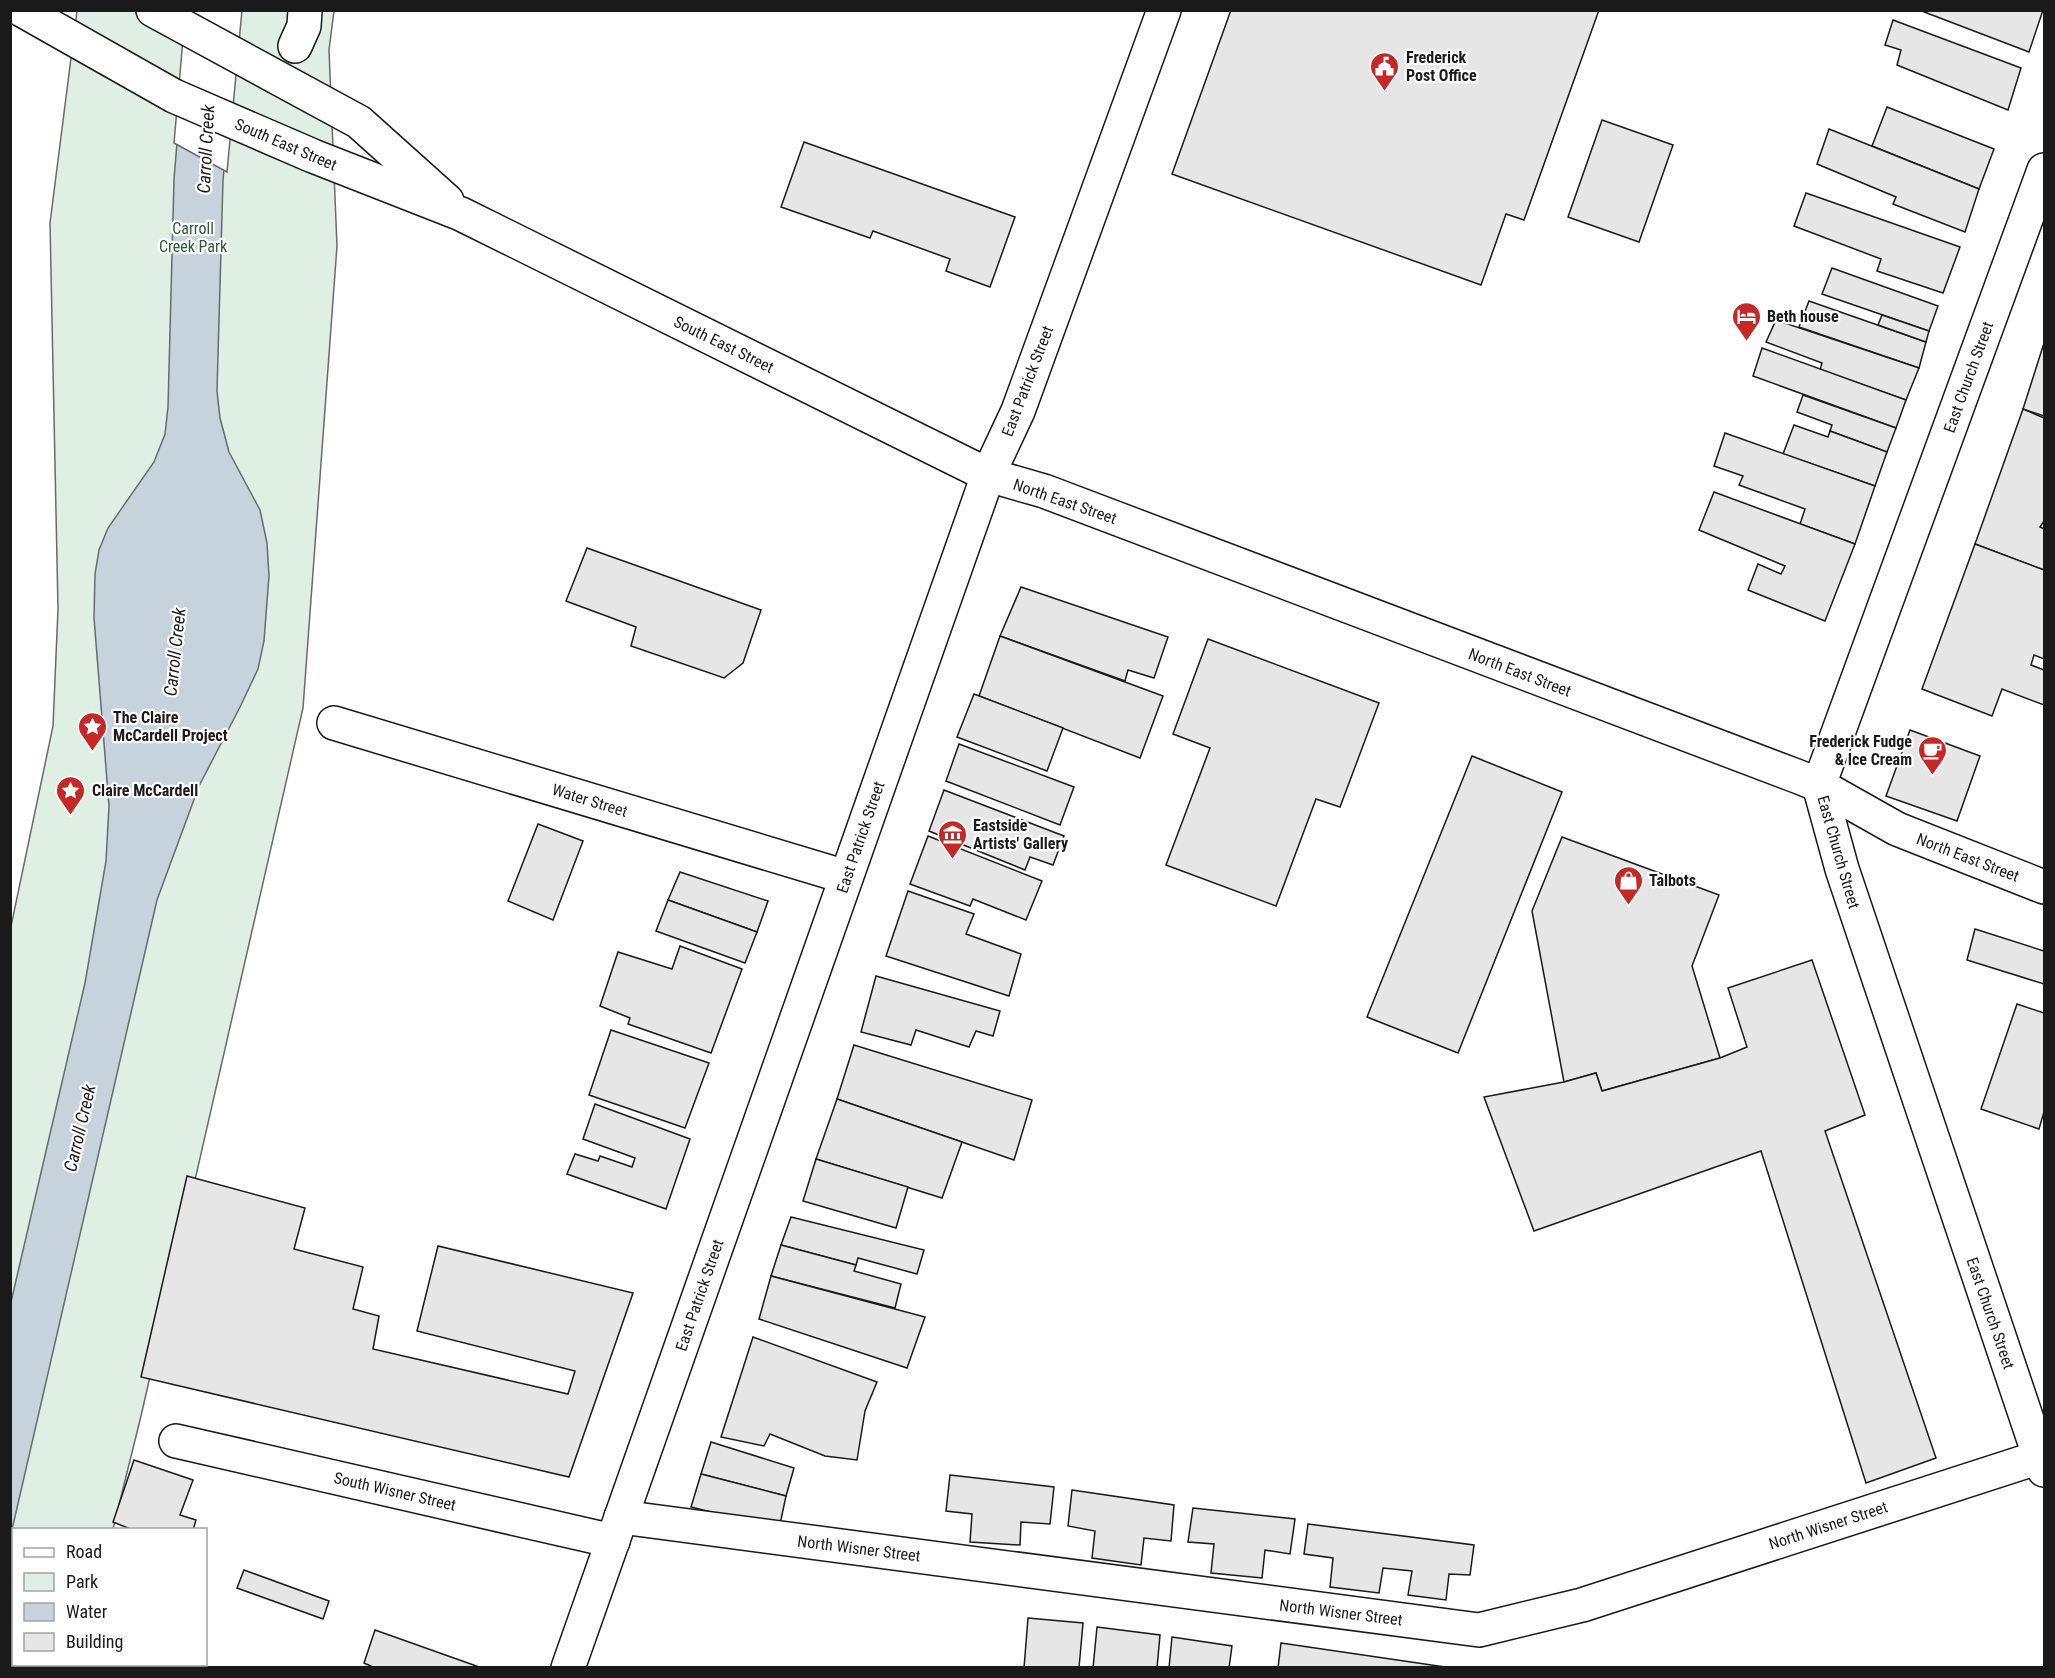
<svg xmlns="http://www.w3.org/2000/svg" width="2055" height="1678" font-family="'Roboto Condensed',sans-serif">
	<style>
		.green { fill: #e0efe3; stroke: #6a6a6a; stroke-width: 1.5 }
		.water { fill: #c6d2dc; stroke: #6a6a6a; stroke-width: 1.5 }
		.pier { fill: #fff; stroke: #6a6a6a; stroke-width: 1.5 }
		.building { fill: #e6e6e6; stroke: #1a1a1a; stroke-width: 1.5 }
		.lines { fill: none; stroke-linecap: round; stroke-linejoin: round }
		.minor-casing { stroke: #1a1a1a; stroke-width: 36 }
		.major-casing { stroke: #1a1a1a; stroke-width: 36 }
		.minor { stroke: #fff; stroke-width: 33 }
		.major { stroke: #fff; stroke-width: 33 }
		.labels { text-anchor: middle; stroke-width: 4.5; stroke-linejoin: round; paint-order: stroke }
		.poi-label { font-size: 16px; font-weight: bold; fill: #1a1a1a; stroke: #fff; text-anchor: start }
		.street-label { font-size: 16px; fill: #1a1a1a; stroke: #fff }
		.park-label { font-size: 16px; fill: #2b5a34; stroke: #fff }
		.water-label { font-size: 18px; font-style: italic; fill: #1a1a1a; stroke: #fff }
	</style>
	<rect width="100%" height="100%" fill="#fff"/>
	<polygon class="green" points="77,11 334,11 329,50 337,246 303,708 141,1416 113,1529 14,1530 14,1664 83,1665 82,1667 11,1668 10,931 53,726 58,609 50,223"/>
	<polygon class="water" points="188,11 239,11 223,180 217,391 220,418 229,452 260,510 267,543 269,576 264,641 258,669 240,707 199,786 157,900 11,1534 11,1302 85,983 106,861 109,806 94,618 95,574 99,550 108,528 154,462 165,434 168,407 174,179"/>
	<polygon class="pier" points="242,10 227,172 174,143 183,39 187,11"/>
	<g class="building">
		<polygon points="1231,10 1599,10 1524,220 1506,214 1481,285 1172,174"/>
		<polygon points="1919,10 2043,10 2029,52"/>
		<polygon points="1893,20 2021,68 2008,110 1897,65 1901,50 1885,45"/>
		<polygon points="1887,107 1994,149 1979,189 1872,146"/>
		<polygon points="1602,120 1673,145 1639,242 1568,217"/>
		<polygon points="1829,129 1979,189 1965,232 1893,204 1896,197 1817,164"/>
		<polygon points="804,142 1015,217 990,287 946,271 950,259 873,231 870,238 781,207"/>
		<polygon points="1806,193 1960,247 1943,293 1877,271 1881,259 1794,226"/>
		<polygon points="1832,268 1938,306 1929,331 1822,294"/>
		<polygon points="1809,301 1926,342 1919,368 1799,327"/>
		<polygon points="1882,315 1929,331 1926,342 1878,325"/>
		<polygon points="1776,320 1919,368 1906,400 1820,370 1822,363 1766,342"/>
		<polygon points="2044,343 2044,416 2023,409"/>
		<polygon points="1762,348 1906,400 1896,428 1753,376"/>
		<polygon points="1803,395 1896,428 1887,452 1830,431 1832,425 1797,412"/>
		<polygon points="2023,409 2044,418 2044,521 2040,527 2044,529 2044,570 1975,544"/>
		<polygon points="1794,425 1828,437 1830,431 1887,452 1875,486 1783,454"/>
		<polygon points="1725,433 1875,486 1855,544 1800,524 1805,509 1739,485 1743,476 1714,466"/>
		<polygon points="1714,492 1855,544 1825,621 1748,590 1758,564 1781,574 1785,566 1699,530"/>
		<polygon points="1975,544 2044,570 2044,659 2034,655 2031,665 2044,670 2044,705 2002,689 1992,716 1922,689"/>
		<polygon points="587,548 761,610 743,663 724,678 631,646 636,627 566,601"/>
		<polygon points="1021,587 1168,637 1154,678 1128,670 1125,681 1000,636"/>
		<polygon points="1000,636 1163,696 1140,758 979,696"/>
		<polygon points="1208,639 1379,703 1340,807 1316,799 1276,906 1166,865 1210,748 1173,734"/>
		<polygon points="974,694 1063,728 1047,771 957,737"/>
		<polygon points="1910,730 1980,756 1957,821 1886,796"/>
		<polygon points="959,744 1074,787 1060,825 946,781"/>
		<polygon points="1472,756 1562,792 1458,1053 1367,1017"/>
		<polygon points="944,790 1064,836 1053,865 1030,857 1025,870 929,831"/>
		<polygon points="538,824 583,841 553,920 508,901"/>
		<polygon points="928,836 1042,881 1026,920 973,899 970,906 910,884"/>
		<polygon points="1562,837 1719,895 1692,966 1720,1058 1602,1091 1596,1073 1564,1082 1532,911"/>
		<polygon points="680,872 768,901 757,932 668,900"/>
		<polygon points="908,891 974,914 966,934 1021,954 1009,996 886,956"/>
		<polygon points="668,900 757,932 745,963 656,931"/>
		<polygon points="1975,929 2044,951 2044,984 1967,960"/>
		<polygon points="680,946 742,969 711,1053 628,1024 630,1018 600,1006 618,952 672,969"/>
		<polygon points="1812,960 1865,1115 1825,1131 1936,1458 1866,1483 1761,1151 1534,1231 1484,1097 1564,1082 1596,1073 1602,1091 1720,1058 1747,1047 1728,988"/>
		<polygon points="876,976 1000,1011 993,1036 976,1031 969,1047 916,1030 911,1045 861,1032"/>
		<polygon points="2017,1004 2044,1013 2044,1112 2039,1129 1981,1109"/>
		<polygon points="611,1030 709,1063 685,1128 589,1095"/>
		<polygon points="854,1045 1032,1100 1014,1160 837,1099"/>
		<polygon points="837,1099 962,1142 942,1198 816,1159"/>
		<polygon points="595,1104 690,1139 666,1209 567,1174 575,1154 598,1161 600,1156 632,1167 635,1158 583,1139"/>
		<polygon points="816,1159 908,1187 896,1228 803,1201"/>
		<polygon points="187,1176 305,1208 294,1249 363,1267 353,1309 379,1316 373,1349 568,1394 575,1371 417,1331 438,1246 633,1293 569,1477 141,1377"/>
		<polygon points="791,1217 924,1250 917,1274 858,1258 856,1265 781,1245"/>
		<polygon points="781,1245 856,1265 854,1271 901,1284 895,1308 771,1276"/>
		<polygon points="771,1276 925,1317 907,1368 759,1319"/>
		<polygon points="753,1337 877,1382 865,1411 857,1460 825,1456 770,1434 764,1446 721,1437"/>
		<polygon points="711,1442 794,1468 786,1496 701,1474"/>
		<polygon points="134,1460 193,1480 180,1515 196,1520 193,1530 133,1530 113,1522"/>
		<polygon points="701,1474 786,1496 779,1529 691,1507"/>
		<polygon points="950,1475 1054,1487 1050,1524 1021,1522 1020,1545 970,1542 972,1514 946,1511"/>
		<polygon points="1072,1490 1174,1505 1171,1541 1144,1538 1141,1565 1092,1558 1095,1531 1068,1526"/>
		<polygon points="1193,1508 1295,1519 1290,1554 1265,1550 1262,1578 1211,1573 1214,1544 1188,1542"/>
		<polygon points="1308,1524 1474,1545 1470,1575 1449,1574 1446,1600 1408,1595 1412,1571 1383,1568 1379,1593 1330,1587 1333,1558 1304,1554"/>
		<polygon points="244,1570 329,1601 323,1619 237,1588"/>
		<polygon points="1028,1618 1083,1623 1079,1668 1024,1668"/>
		<polygon points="1097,1627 1160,1635 1157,1668 1093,1668"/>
		<polygon points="375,1630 482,1668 375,1668 364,1663"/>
		<polygon points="1172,1637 1232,1646 1229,1668 1169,1668"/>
		<polygon points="1281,1643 1452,1668 1278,1668"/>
	</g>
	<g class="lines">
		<defs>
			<g id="minor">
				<polyline points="295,46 304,26 305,10"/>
				<polyline points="334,723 846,877"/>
				<polyline points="1819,785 2044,170"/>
				<polyline points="176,1441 613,1541"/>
				<polyline points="621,1517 1479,1630 1582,1605 2040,1457"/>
			</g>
			<g id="major">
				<polyline points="22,10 174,96 313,156 461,214 988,475 1044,491 1799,777 1819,785 1897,829 2044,887"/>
				<polyline points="153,10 359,122 447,201"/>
				<polyline points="1819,785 1842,869 2044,1470"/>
				<polyline points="568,1668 988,475 1018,411 1164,10"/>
			</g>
		</defs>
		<use href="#minor" class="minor-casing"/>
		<use href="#major" class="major-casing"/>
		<use href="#minor" class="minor"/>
		<use href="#major" class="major"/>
	</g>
	<defs>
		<symbol id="civic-pin" viewBox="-11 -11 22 30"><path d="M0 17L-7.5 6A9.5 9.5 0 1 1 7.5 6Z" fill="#c62828" stroke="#fff"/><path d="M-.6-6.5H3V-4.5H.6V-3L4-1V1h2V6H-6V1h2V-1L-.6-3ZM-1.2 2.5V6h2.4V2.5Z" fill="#fff"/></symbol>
		<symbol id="hotel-pin" viewBox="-11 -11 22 30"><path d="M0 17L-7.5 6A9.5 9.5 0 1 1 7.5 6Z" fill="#c62828" stroke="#fff"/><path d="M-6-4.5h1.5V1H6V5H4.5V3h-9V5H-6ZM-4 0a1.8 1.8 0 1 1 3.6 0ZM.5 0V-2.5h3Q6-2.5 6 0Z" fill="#fff"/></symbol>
		<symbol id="sight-pin" viewBox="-11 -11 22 30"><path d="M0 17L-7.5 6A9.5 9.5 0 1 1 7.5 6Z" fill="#c62828" stroke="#fff"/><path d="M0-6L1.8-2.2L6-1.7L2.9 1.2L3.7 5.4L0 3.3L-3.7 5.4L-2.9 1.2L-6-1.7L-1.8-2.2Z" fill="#fff"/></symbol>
		<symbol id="cafe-pin" viewBox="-11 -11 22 30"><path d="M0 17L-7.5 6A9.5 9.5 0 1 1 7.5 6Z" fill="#c62828" stroke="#fff"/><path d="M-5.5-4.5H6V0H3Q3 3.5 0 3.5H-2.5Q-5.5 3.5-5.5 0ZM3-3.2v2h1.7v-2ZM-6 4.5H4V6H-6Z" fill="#fff"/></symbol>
		<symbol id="museum-pin" viewBox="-11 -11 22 30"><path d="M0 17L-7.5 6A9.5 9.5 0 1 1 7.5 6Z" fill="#c62828" stroke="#fff"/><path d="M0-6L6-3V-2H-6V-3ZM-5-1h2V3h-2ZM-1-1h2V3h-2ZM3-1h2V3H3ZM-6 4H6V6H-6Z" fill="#fff"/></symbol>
		<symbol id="shop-pin" viewBox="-11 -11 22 30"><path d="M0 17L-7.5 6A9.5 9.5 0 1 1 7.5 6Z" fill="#c62828" stroke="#fff"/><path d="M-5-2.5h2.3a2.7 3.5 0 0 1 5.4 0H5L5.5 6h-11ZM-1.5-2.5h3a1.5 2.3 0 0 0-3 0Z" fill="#fff"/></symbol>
	</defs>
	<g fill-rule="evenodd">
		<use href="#civic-pin" x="1368" y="50" width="33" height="45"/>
		<use href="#hotel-pin" x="1730" y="300" width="33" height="45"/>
		<use href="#sight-pin" x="76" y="710" width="33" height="45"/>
		<use href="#cafe-pin" x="1916" y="734" width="33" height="45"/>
		<use href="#sight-pin" x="54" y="774" width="33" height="45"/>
		<use href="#museum-pin" x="936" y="818" width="33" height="45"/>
		<use href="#shop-pin" x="1612" y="864" width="33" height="45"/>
	</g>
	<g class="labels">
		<g class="poi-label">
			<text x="1406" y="63">Frederick<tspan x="1406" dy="18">Post Office</tspan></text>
			<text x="1767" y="322">Beth house</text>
			<text x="113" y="723">The Claire<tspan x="113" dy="18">McCardell Project</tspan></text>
			<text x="1912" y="747" text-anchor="end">Frederick Fudge<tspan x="1912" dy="18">&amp; Ice Cream</tspan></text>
			<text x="92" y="796">Claire McCardell</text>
			<text x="973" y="831">Eastside<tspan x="973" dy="18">Artists' Gallery</tspan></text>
			<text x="1649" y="886">Talbots</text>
		</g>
		<g class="street-label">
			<text transform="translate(286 144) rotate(23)" y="6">South East Street</text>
			<text transform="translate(724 344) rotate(26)" y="6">South East Street</text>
			<text transform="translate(1968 377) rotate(-70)" y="6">East Church Street</text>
			<text transform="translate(1027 381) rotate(-69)" y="6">East Patrick Street</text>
			<text transform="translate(1065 501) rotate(19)" y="6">North East Street</text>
			<text transform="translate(1520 672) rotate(21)" y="6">North East Street</text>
			<text transform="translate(590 800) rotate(17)" y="6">Water Street</text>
			<text transform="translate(860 837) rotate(-71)" y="6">East Patrick Street</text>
			<text transform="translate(1839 852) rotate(74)" y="6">East Church Street</text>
			<text transform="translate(1968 857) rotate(21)" y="6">North East Street</text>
			<text transform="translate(699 1295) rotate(-71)" y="6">East Patrick Street</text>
			<text transform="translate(1991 1313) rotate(71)" y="6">East Church Street</text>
			<text transform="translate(395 1491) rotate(13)" y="6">South Wisner Street</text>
			<text transform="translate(1828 1525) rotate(-18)" y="6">North Wisner Street</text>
			<text transform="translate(859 1548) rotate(7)" y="6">North Wisner Street</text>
			<text transform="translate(1341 1612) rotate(7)" y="6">North Wisner Street</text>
		</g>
		<g class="park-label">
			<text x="193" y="234">Carroll<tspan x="193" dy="18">Creek Park</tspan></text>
		</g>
		<g class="water-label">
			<text transform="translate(206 149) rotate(-87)" y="6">Carroll Creek</text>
			<text transform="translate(175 652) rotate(-84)" y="6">Carroll Creek</text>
			<text transform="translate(80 1128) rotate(-77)" y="6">Carroll Creek</text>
		</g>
	</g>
	<rect width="2055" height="1678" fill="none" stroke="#1a1a1a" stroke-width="24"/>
	<rect x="12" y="1528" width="195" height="138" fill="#ffffff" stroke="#a3a3a3" stroke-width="1.5"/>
	<rect x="24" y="1548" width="30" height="9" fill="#ffffff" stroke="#a3a3a3" stroke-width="1.5"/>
	<text x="66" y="1558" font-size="18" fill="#1a1a1a">Road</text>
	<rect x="24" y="1573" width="30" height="18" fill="#e0efe3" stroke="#a3a3a3" stroke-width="1.5"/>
	<text x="66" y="1588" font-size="18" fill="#1a1a1a">Park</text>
	<rect x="24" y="1603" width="30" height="18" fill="#c6d2dc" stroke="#a3a3a3" stroke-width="1.5"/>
	<text x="66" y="1618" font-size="18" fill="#1a1a1a">Water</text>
	<rect x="24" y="1633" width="30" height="18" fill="#e6e6e6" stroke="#a3a3a3" stroke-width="1.5"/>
	<text x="66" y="1648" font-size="18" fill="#1a1a1a">Building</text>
</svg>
